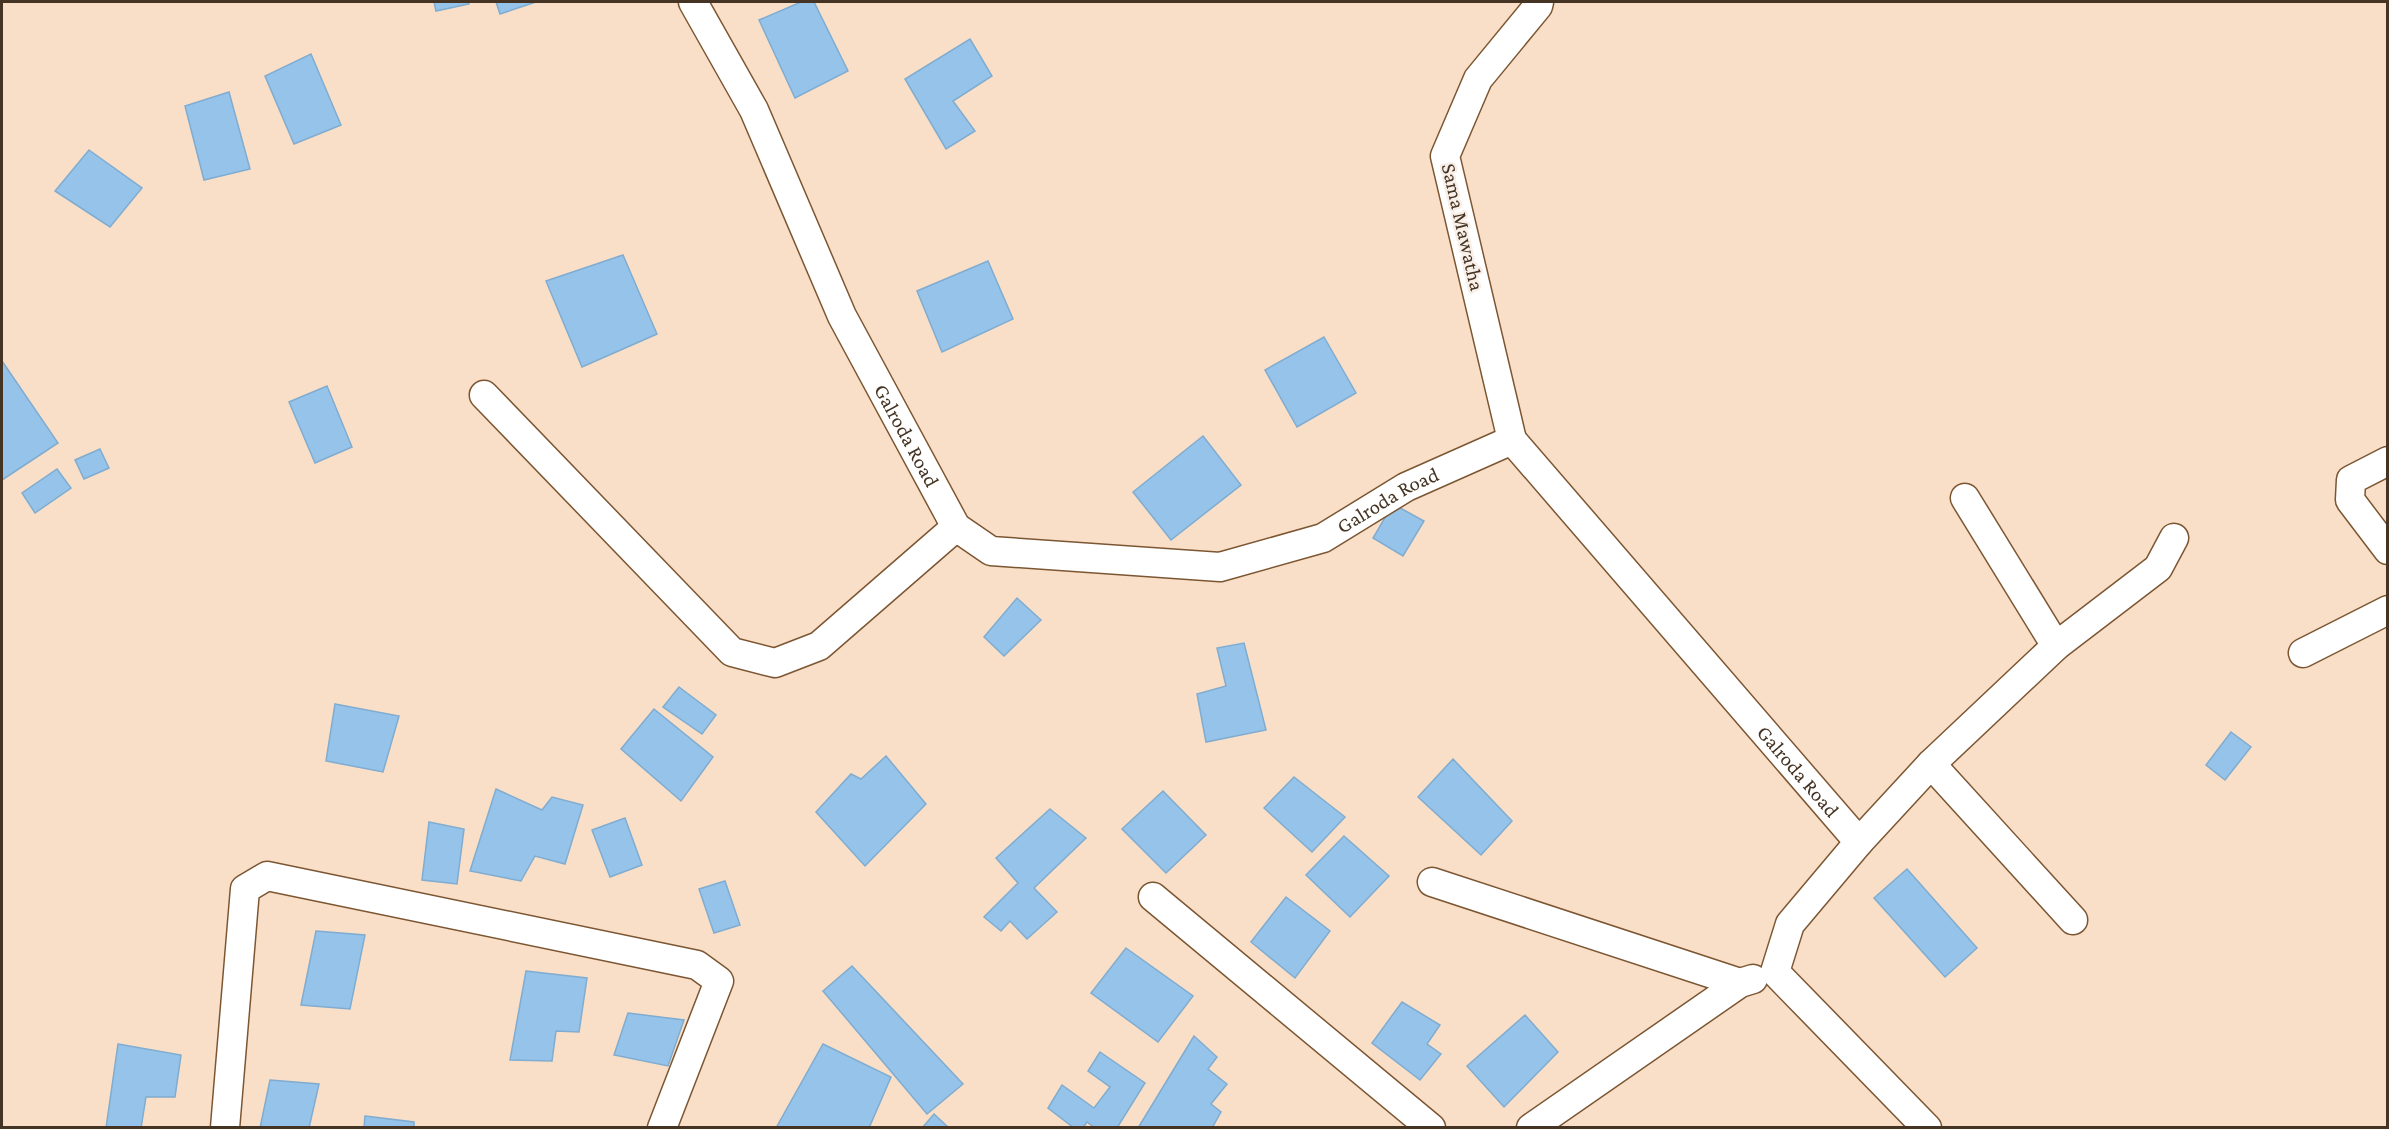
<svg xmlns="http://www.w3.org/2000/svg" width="2389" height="1129" font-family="'Crimson Pro',serif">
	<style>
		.building { fill: #96c3e9; stroke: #7facd0; stroke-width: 1.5 }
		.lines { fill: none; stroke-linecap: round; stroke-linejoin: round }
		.minor-casing { stroke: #7c5632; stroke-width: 31 }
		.minor { stroke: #fff; stroke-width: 28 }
		.labels { text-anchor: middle; stroke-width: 5; stroke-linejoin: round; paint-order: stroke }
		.street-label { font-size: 21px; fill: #453424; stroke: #f8efe8 }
	</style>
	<rect width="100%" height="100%" fill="#f9dfc7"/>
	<g class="building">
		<polygon points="434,2 469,2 469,4 436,11"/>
		<polygon points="496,2 536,2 500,14"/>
		<polygon points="801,2 814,2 848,71 795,98 759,20"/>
		<polygon points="970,39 992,76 953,101 975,131 946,149 905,79"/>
		<polygon points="311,54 341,125 294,144 265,76"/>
		<polygon points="229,92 250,169 204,180 185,106"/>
		<polygon points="89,150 142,188 110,227 55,191"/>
		<polygon points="623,255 657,334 582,367 546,281"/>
		<polygon points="988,261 1013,319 942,352 917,291"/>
		<polygon points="1324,337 1356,393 1297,427 1265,370"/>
		<polygon points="2,361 58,443 2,480"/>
		<polygon points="327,386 352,447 315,463 289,402"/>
		<polygon points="1203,436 1241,485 1171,540 1133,492"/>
		<polygon points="100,449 109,468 84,479 75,460"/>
		<polygon points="57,469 71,488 35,513 22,493"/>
		<polygon points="1393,504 1424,521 1403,556 1373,538"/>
		<polygon points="1017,598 1041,620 1004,656 984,637"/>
		<polygon points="1244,643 1266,730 1206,742 1197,694 1226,686 1217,648"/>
		<polygon points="679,687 716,715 702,734 663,707"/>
		<polygon points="335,704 399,716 383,772 326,761"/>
		<polygon points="654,709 713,757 681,801 621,749"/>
		<polygon points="2231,732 2251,747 2225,780 2206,765"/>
		<polygon points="886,756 926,804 865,866 816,812 851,774 861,779"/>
		<polygon points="1453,759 1512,821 1481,855 1418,797"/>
		<polygon points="1294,777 1345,817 1312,852 1264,808"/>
		<polygon points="496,789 542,810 552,797 583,805 565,864 535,856 521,881 470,871"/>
		<polygon points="1163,791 1206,835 1166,873 1122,829"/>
		<polygon points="1050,809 1086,838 1034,888 1057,912 1027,939 1010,921 1001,931 984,917 1018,883 996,858"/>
		<polygon points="625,818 642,865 610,877 592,830"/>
		<polygon points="429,822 464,829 457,884 422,880"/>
		<polygon points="1344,836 1389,876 1350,917 1306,875"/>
		<polygon points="1907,869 1977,948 1945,977 1874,898"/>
		<polygon points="725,881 740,925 714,933 699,889"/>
		<polygon points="1286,897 1330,931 1295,978 1251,942"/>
		<polygon points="316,931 365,935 350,1009 301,1005"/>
		<polygon points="1126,948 1193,996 1158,1042 1091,993"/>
		<polygon points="852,966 963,1084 927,1114 823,991"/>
		<polygon points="526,971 587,978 579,1032 556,1031 552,1061 510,1060"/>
		<polygon points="1402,1002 1440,1025 1427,1044 1441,1054 1420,1080 1372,1043"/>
		<polygon points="628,1013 684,1020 668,1066 614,1055"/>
		<polygon points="1525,1015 1558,1052 1504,1107 1467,1066"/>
		<polygon points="1194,1036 1217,1057 1208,1069 1227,1084 1211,1104 1221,1112 1212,1128 1138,1128"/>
		<polygon points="118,1044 181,1055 175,1097 146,1097 141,1128 106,1128"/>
		<polygon points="823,1044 891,1077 869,1128 776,1128"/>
		<polygon points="1100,1052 1145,1083 1117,1128 1095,1128 1087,1122 1083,1128 1074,1128 1048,1108 1062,1085 1094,1108 1110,1087 1088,1071"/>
		<polygon points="270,1080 319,1084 309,1128 260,1128"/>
		<polygon points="934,1114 949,1128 922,1128"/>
		<polygon points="365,1116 414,1122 414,1128 364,1128"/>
	</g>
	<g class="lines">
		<defs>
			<g id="minor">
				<path id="s1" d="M693,2L754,110L842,316L956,527L991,551L1220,567L1323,538L1406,487L1512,440L1859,842L1790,924L1775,972L1927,1128"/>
				<polyline points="484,395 732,652 775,663 819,646 956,527"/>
				<polyline points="1512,440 1445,156 1478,79 1538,6 1539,2"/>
				<polyline points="2388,461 2351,480 2350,500 2388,550"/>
				<polyline points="1965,498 2056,646"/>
				<polyline points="2303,653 2388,610"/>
				<polyline points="1931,764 2073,920"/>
				<polyline points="1859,842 1931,764 2056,646 2158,568 2174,538"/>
				<polyline points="1432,882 1740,983"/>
				<polyline points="1153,897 1431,1128"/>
				<polyline points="225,1128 245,889 267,876 697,965 719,981 662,1128"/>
				<polyline points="1531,1128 1740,983 1753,979"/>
			</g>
		</defs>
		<use href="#minor" class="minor-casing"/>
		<use href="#minor" class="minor"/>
	</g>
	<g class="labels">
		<g class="street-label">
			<text transform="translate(1463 227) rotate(77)" y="7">Sama Mawatha</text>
			<text dy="7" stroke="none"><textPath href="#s1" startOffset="484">Galroda Road</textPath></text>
			<text dy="7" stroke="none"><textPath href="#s1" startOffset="1042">Galroda Road</textPath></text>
			<text dy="7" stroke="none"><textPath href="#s1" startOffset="1618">Galroda Road</textPath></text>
		</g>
	</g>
	<rect width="2389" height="1129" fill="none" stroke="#453424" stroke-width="6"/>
</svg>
